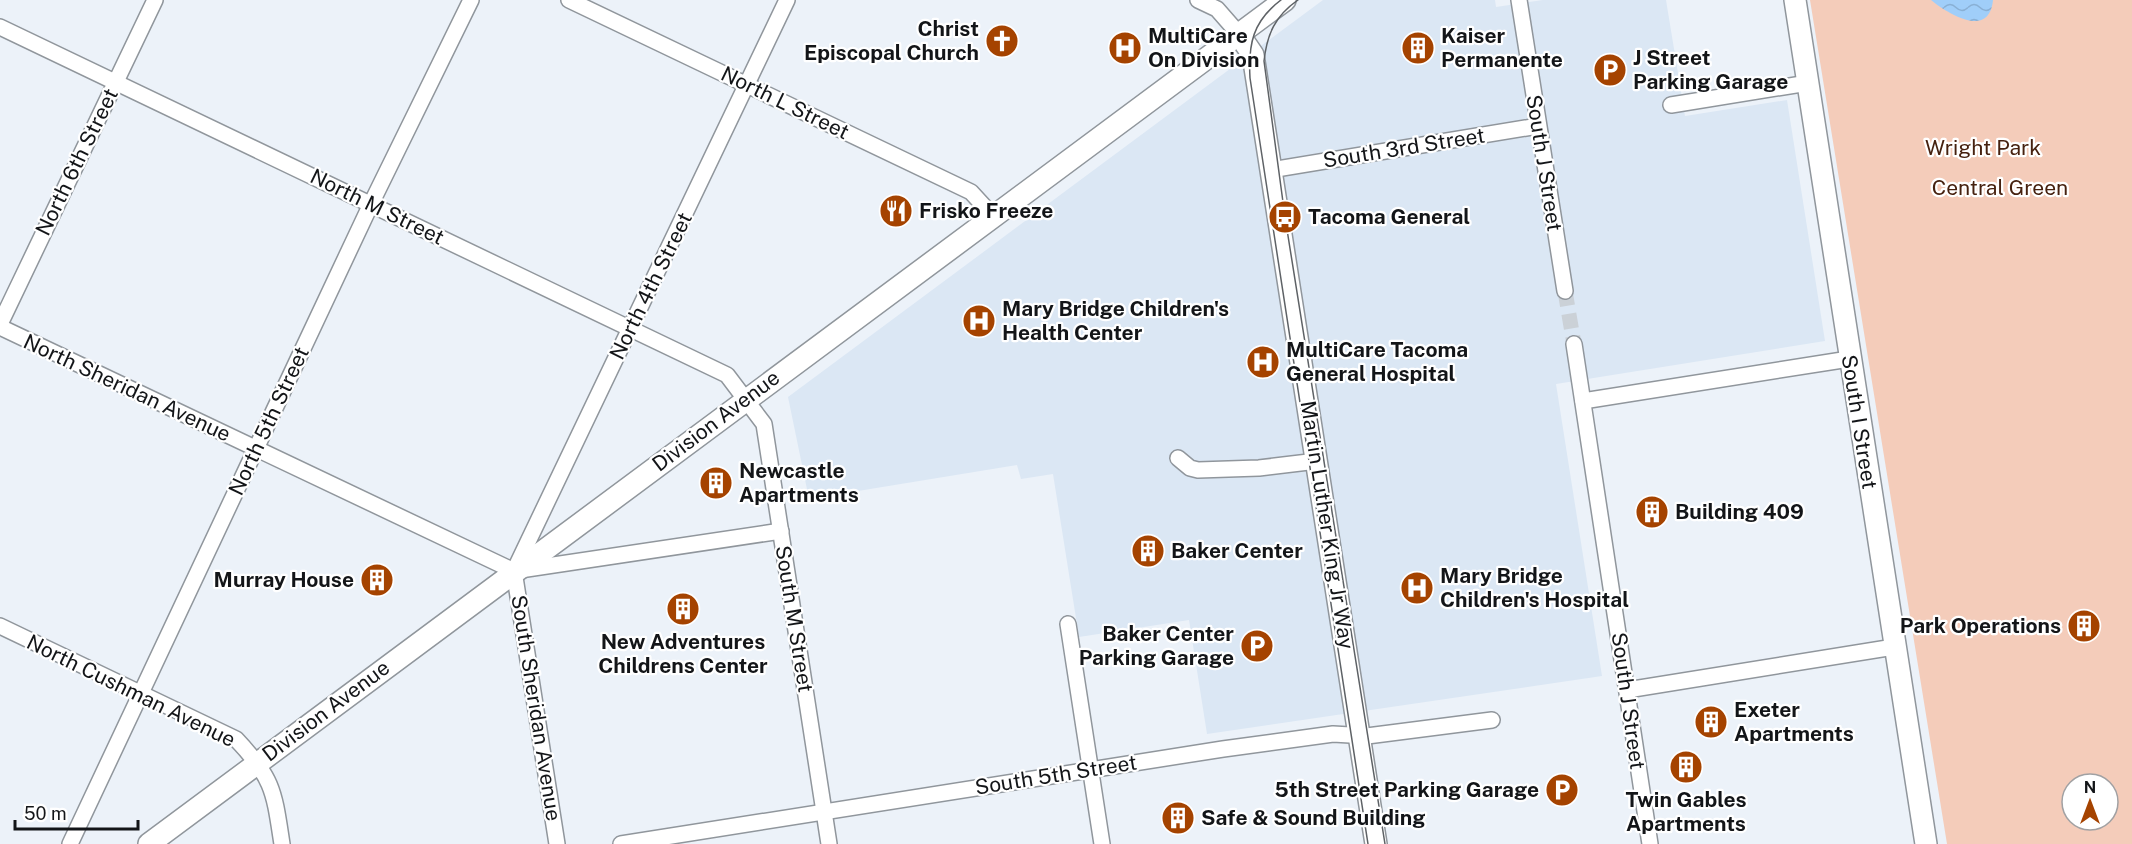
<svg xmlns="http://www.w3.org/2000/svg" width="2132" height="844" font-family="'Public Sans',sans-serif">
	<style>
		.built { fill: #dbe7f4 }
		.park { fill: #f4ccba; fill-rule: evenodd }
		.water { fill: url(#water-waves) }
		.lines { fill: none; stroke-linecap: round; stroke-linejoin: round }
		.street-tunnel { stroke: #cbd1d7; stroke-width: 15; stroke-dasharray: 15 8; stroke-linecap: butt }
		.street-casing { stroke: #90969c; stroke-width: 18 }
		.secondary-casing { stroke: #90969c; stroke-width: 24 }
		.street { stroke: #fff; stroke-width: 15 }
		.secondary { stroke: #fff; stroke-width: 21 }
		.tram { stroke: #5e6266; stroke-width: 1.5 }
		.labels { text-anchor: middle; stroke-width: 4.5; stroke-linejoin: round; paint-order: stroke }
		.poi-label { font-size: 21px; font-weight: bold; fill: #131518; stroke: #fff; text-anchor: start }
		.street-label { font-size: 21px; fill: #131518; stroke: #fff }
		.park-label { font-size: 21px; fill: #46210f; stroke: #fff }
	</style>
	<defs>
		<pattern id="water-waves" width="16" height="10" patternUnits="userSpaceOnUse" patternTransform="scale(1.5)"><rect width="16" height="10" fill="#a0cef9"/><path d="M0 5q4-4 8 0t8 0" fill="none" stroke="#89b0d5"/></pattern>
	</defs>
	<rect width="100%" height="100%" fill="#ecf2f9"/>
	<polygon class="built" points="1323,0 1495,0 1496,7 1543,0 1666,0 1685,116 1787,100 1825,341 1556,384 1602,676 1207,734 1189,620 1079,637 1053,474 1021,479 1017,465 809,499 788,397"/>
	<path class="park" d="M1810,0H2132V844H1947ZM2072,784H2108V820H2072Z"/>
	<path class="water" d="M1931,0H1993C1989,40 1947,13 1931,0Z"/>
	<g class="lines">
		<polyline class="street-tunnel" points="1565,291 1574,344"/>
		<defs>
			<g id="street">
				<polyline points="569,0 971,192 994,217"/>
				<polyline points="1198,0 1217,9 1238,33"/>
				<polyline points="1519,0 1565,291"/>
				<polyline points="0,27 727,375 764,424 829,844"/>
				<polyline points="1671,105 1808,83"/>
				<polyline points="1270,170 1538,126"/>
				<polyline points="0,324 155,0"/>
				<polyline points="0,327 514,571"/>
				<polyline points="1574,344 1650,844"/>
				<polyline points="1583,401 1849,359"/>
				<polyline points="1178,458 1190,468 1198,470 1259,468 1317,461"/>
				<polyline points="520,570 781,531"/>
				<polyline points="514,571 787,0"/>
				<polyline points="514,571 557,844"/>
				<polyline points="1068,624 1102,844"/>
				<path d="M0,626L236,739C274,779 274,792 282,844"/>
				<polyline points="1627,690 1894,647"/>
				<polyline points="70,844 371,204 471,0"/>
				<polyline points="621,844 1223,749 1333,734 1367,736 1492,720"/>
			</g>
			<g id="secondary">
				<polyline points="1795,0 1926,844"/>
				<polyline points="1238,33 1253,55 1376,844"/>
				<polyline points="149,844 1285,0"/>
			</g>
		</defs>
		<use href="#street" class="street-casing"/>
		<use href="#secondary" class="secondary-casing"/>
		<use href="#street" class="street"/>
		<use href="#secondary" class="secondary"/>
		<g class="tram">
			<path d="M1281,0C1253,21 1248,44 1250,78L1368,844"/>
			<path d="M1298,0C1275,16 1267,34 1264,61L1285,217L1385,844"/>
		</g>
	</g>
	<defs>
		<symbol id="church-disc" viewBox="-11 -11 22 22"><circle r="9.5" fill="#a54300" stroke="#fff"/><path d="M-1.2-6h2.4v3.5h3.3v2.4h-3.3V6h-2.4V-.1h-3.3v-2.4h3.3Z" fill="#fff"/></symbol>
		<symbol id="hospital-disc" viewBox="-11 -11 22 22"><circle r="9.5" fill="#a54300" stroke="#fff"/><path d="M-5-5h3v3.5h4V-5h3V5h-3V1.5h-4V5h-3Z" fill="#fff"/></symbol>
		<symbol id="building-disc" viewBox="-11 -11 22 22"><circle r="9.5" fill="#a54300" stroke="#fff"/><path d="M-4-6H4V6H1V3H-1V6H-4ZM-2.5-4.3h1.7v1.8h-1.7ZM.8-4.3h1.7v1.8H.8ZM-2.5-1h1.7V.8h-1.7ZM.8-1h1.7V.8H.8Z" fill="#fff"/></symbol>
		<symbol id="parking-disc" viewBox="-11 -11 22 22"><circle r="9.5" fill="#a54300" stroke="#fff"/><path d="M-3.5-5.5H1a3.5 3.5 0 0 1 0 7H-1V5.5H-3.5ZM-1-3.4V-.6H.8a1.4 1.4 0 0 0 0-2.8Z" fill="#fff"/></symbol>
		<symbol id="restaurant-disc" viewBox="-11 -11 22 22"><circle r="9.5" fill="#a54300" stroke="#fff"/><path d="M-5-6h1v4h1v-4h1v4h1v-4h1v5L-1.5 .5V6h-2V.5L-5-1ZM5-6V6H3V1.5H1.5Q1.5-4 5-6Z" fill="#fff"/></symbol>
		<symbol id="bus-disc" viewBox="-11 -11 22 22"><circle r="9.5" fill="#a54300" stroke="#fff"/><path d="M-5-6H5V4H4V6H2V4H-2V6H-4V4H-5ZM-3.5-4V0h7V-4ZM-3.5 1.2v1.5H-2V1.2ZM2 1.2v1.5H3.5V1.2Z" fill="#fff"/></symbol>
	</defs>
	<g fill-rule="evenodd">
		<use href="#church-disc" x="983" y="22" width="38" height="38"/>
		<use href="#hospital-disc" x="1106" y="29" width="38" height="38"/>
		<use href="#building-disc" x="1399" y="29" width="38" height="38"/>
		<use href="#parking-disc" x="1591" y="51" width="38" height="38"/>
		<use href="#restaurant-disc" x="877" y="192" width="38" height="38"/>
		<use href="#bus-disc" x="1266" y="198" width="38" height="38"/>
		<use href="#hospital-disc" x="960" y="302" width="38" height="38"/>
		<use href="#hospital-disc" x="1244" y="343" width="38" height="38"/>
		<use href="#building-disc" x="697" y="464" width="38" height="38"/>
		<use href="#building-disc" x="1633" y="493" width="38" height="38"/>
		<use href="#building-disc" x="1129" y="532" width="38" height="38"/>
		<use href="#building-disc" x="358" y="561" width="38" height="38"/>
		<use href="#hospital-disc" x="1398" y="569" width="38" height="38"/>
		<use href="#building-disc" x="664" y="590" width="38" height="38"/>
		<use href="#building-disc" x="2065" y="607" width="38" height="38"/>
		<use href="#parking-disc" x="1238" y="627" width="38" height="38"/>
		<use href="#building-disc" x="1692" y="703" width="38" height="38"/>
		<use href="#building-disc" x="1667" y="748" width="38" height="38"/>
		<use href="#parking-disc" x="1543" y="771" width="38" height="38"/>
		<use href="#building-disc" x="1159" y="799" width="38" height="38"/>
	</g>
	<g class="labels">
		<g class="poi-label">
			<text x="979" y="36" text-anchor="end">Christ<tspan x="979" dy="24">Episcopal Church</tspan></text>
			<text x="1148" y="43">MultiCare<tspan x="1148" dy="24">On Division</tspan></text>
			<text x="1441" y="43">Kaiser<tspan x="1441" dy="24">Permanente</tspan></text>
			<text x="1633" y="65">J Street<tspan x="1633" dy="24">Parking Garage</tspan></text>
			<text x="919" y="218">Frisko Freeze</text>
			<text x="1308" y="224">Tacoma General</text>
			<text x="1002" y="316">Mary Bridge Children's<tspan x="1002" dy="24">Health Center</tspan></text>
			<text x="1286" y="357">MultiCare Tacoma<tspan x="1286" dy="24">General Hospital</tspan></text>
			<text x="739" y="478">Newcastle<tspan x="739" dy="24">Apartments</tspan></text>
			<text x="1675" y="519">Building 409</text>
			<text x="1171" y="558">Baker Center</text>
			<text x="1440" y="583">Mary Bridge<tspan x="1440" dy="24">Children's Hospital</tspan></text>
			<text x="354" y="587" text-anchor="end">Murray House</text>
			<text x="2061" y="633" text-anchor="end">Park Operations</text>
			<text x="1234" y="641" text-anchor="end">Baker Center<tspan x="1234" dy="24">Parking Garage</tspan></text>
			<text x="683" y="649" text-anchor="middle">New Adventures<tspan x="683" dy="24">Childrens Center</tspan></text>
			<text x="1734" y="717">Exeter<tspan x="1734" dy="24">Apartments</tspan></text>
			<text x="1539" y="797" text-anchor="end">5th Street Parking Garage</text>
			<text x="1686" y="807" text-anchor="middle">Twin Gables<tspan x="1686" dy="24">Apartments</tspan></text>
			<text x="1201" y="825">Safe &amp; Sound Building</text>
		</g>
		<g class="street-label">
			<text transform="translate(785 103) rotate(26)" y="7">North L Street</text>
			<text transform="translate(1404 148) rotate(-9)" y="7">South 3rd Street</text>
			<text transform="translate(77 162) rotate(-64)" y="7">North 6th Street</text>
			<text transform="translate(1544 163) rotate(81)" y="7">South J Street</text>
			<text transform="translate(377 207) rotate(26)" y="7">North M Street</text>
			<text transform="translate(651 286) rotate(-64)" y="7">North 4th Street</text>
			<text transform="translate(127 388) rotate(25)" y="7">North Sheridan Avenue</text>
			<text transform="translate(269 421) rotate(-65)" y="7">North 5th Street</text>
			<text transform="translate(716 421) rotate(-37)" y="7">Division Avenue</text>
			<text transform="translate(1859 422) rotate(81)" y="7">South I Street</text>
			<text transform="translate(1327 525) rotate(81)" y="7">Martin Luther King Jr Way</text>
			<text transform="translate(794 619) rotate(81)" y="7">South M Street</text>
			<text transform="translate(131 691) rotate(26)" y="7">North Cushman Avenue</text>
			<text transform="translate(1628 701) rotate(82)" y="7">South J Street</text>
			<text transform="translate(536 708) rotate(81)" y="7">South Sheridan Avenue</text>
			<text transform="translate(326 711) rotate(-37)" y="7">Division Avenue</text>
			<text transform="translate(1056 775) rotate(-9)" y="7">South 5th Street</text>
		</g>
		<g class="park-label">
			<text x="1983" y="155">Wright Park</text>
			<text x="2000" y="195">Central Green</text>
		</g>
	</g>
	<g transform="translate(2090 802)"><circle r="28" fill="#ffffff" stroke="#a1a1a3" stroke-width="1.5"/>
	<path d="M0-4.5L10 22L0 15L-10 22Z" fill="#a54300"/>
	<text y="-9" font-size="16" font-weight="bold" text-anchor="middle" fill="#131518">N</text>
	</g>
	<path d="M15 820v9h123v-9" fill="none" stroke="#131518" stroke-width="3"/>
	<text x="24" y="820" font-size="18" fill="#131518" stroke="#ffffff" stroke-width="4.5" paint-order="stroke">50 m</text>
</svg>
